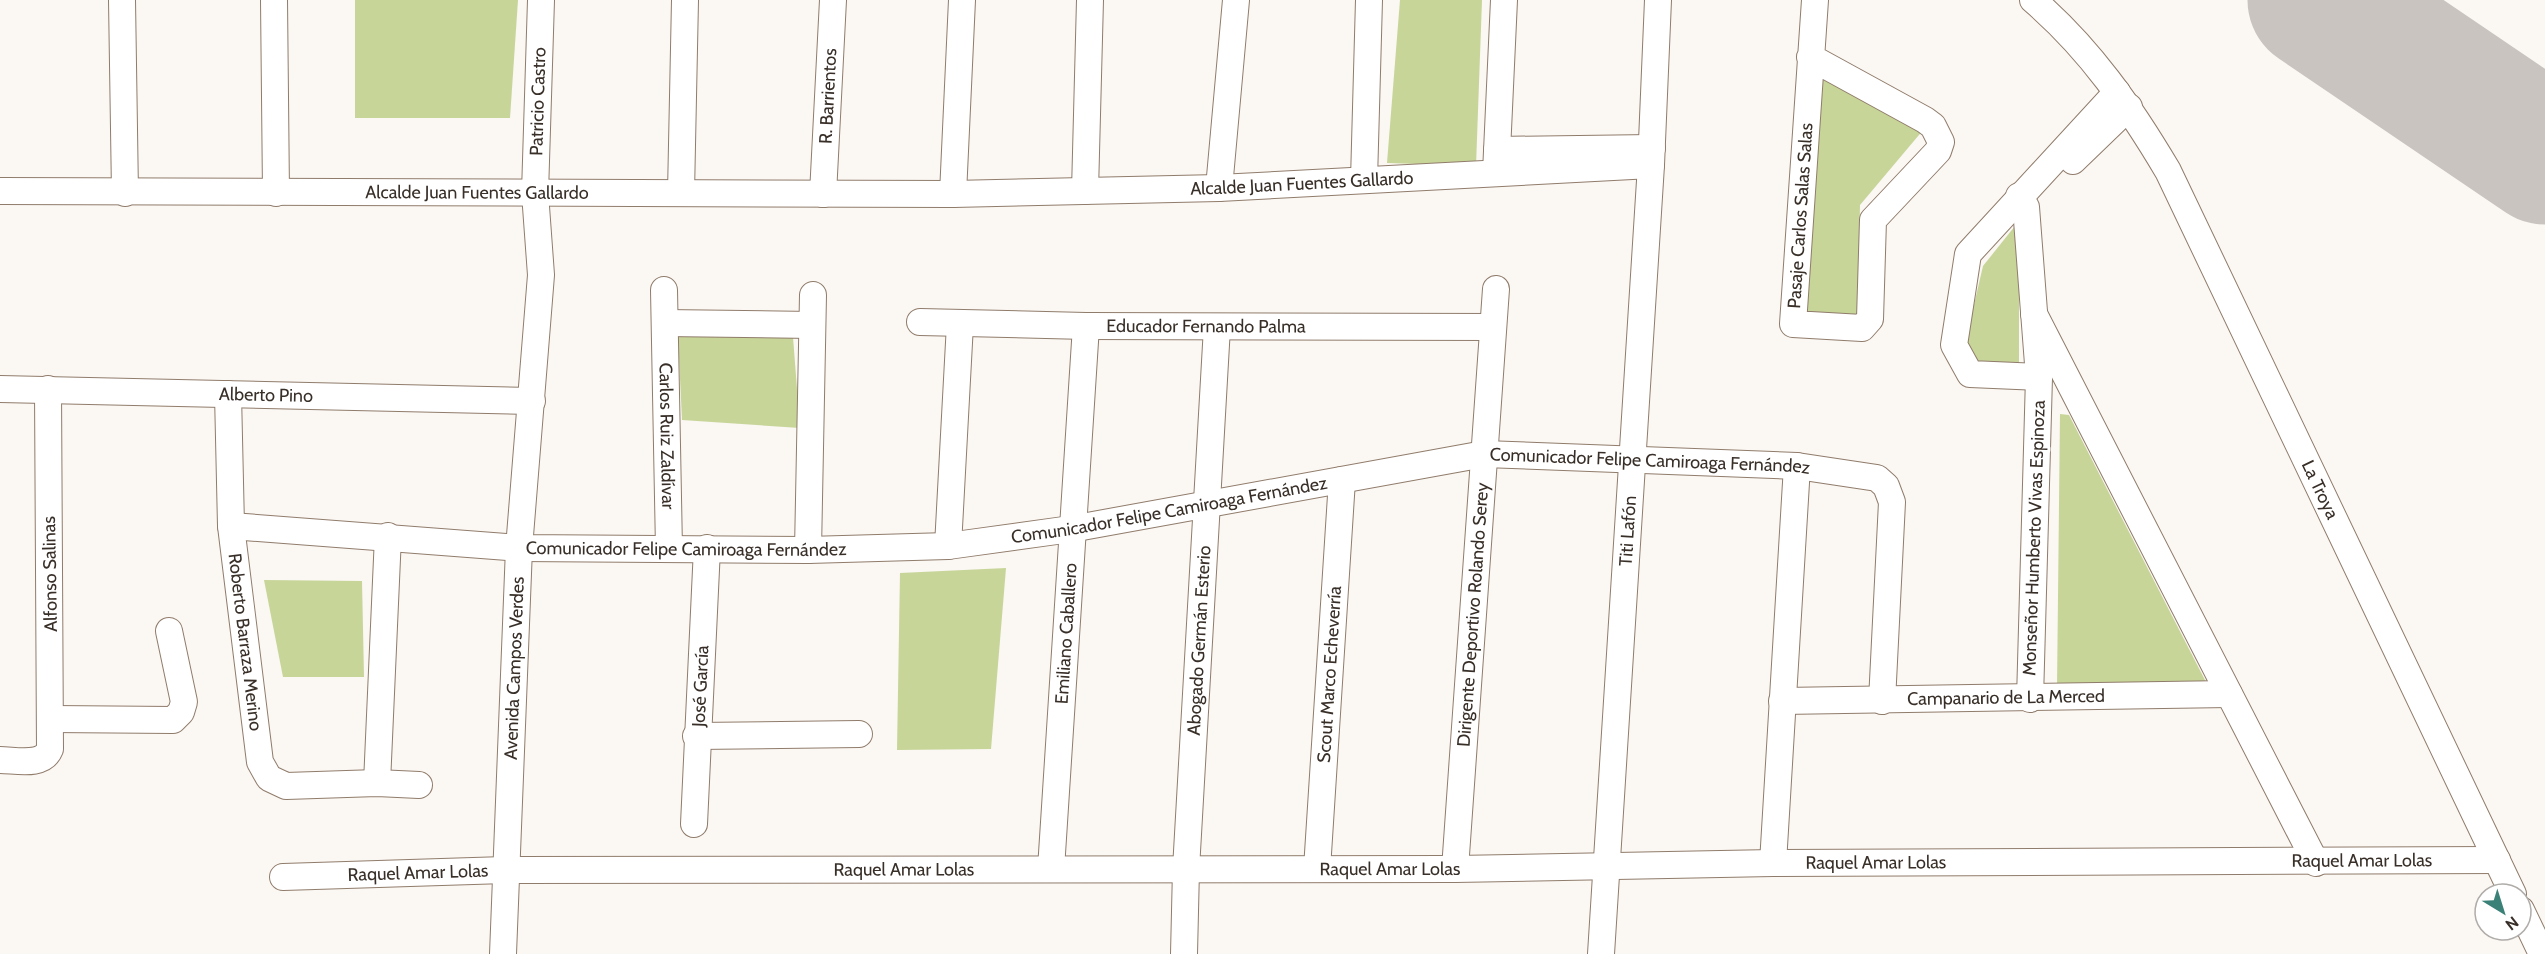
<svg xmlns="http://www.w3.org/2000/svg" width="2545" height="954" font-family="Cabin,sans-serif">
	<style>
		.green { fill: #c7d599 }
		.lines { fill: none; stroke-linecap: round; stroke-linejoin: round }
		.taxiway { stroke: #c9c4bf; stroke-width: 56 }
		.runway { stroke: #c9c4bf; stroke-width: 141 }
		.minor-casing { stroke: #907c6b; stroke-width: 28 }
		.minor { stroke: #fff; stroke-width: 26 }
		.labels { text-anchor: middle; stroke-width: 6; stroke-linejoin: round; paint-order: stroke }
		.street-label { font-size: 18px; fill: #382f28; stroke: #fff }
	</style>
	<rect width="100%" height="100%" fill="#fbf7f3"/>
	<g class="green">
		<polygon points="355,0 518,0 510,118 355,118"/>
		<polygon points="1400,0 1482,0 1476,166 1387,163"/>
		<polygon points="1814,71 1924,129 1860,205 1858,322 1802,316"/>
		<polygon points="2019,221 2019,363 1975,364 1963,352 1983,266"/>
		<polygon points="678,337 793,337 800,428 682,420"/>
		<polygon points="2060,414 2069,415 2207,684 2057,689"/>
		<polygon points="1006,568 991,749 897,750 900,573"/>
		<polygon points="264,580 362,581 364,677 283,677"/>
	</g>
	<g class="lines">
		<polyline class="taxiway" points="2392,0 2437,80"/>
		<polyline class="runway" points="2318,0 2545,154"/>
		<defs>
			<g id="minor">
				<polyline points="122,0 125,193"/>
				<polyline points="274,0 276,193"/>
				<path id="s1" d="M2033,0C2090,49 2130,107 2168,171L2513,894"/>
				<path id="s2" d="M1810,57L1925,120L1933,126L1941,142L1938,151L1873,220L1870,319L1862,328L1793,324L1815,0"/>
				<polyline points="1497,150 1652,148"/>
				<polyline points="2073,161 2129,107"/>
				<polyline points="1496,173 1504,0"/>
				<polyline points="1364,180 1369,0"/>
				<polyline points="1219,188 1236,0"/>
				<path id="s3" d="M0,191L953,194L1219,188L1651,165"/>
				<polyline points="1085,191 1090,0"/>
				<polyline points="681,193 685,0"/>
				<path id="s4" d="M823,194L833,0"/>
				<polyline points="953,194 962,0"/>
				<polyline points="2019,196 2026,207 2039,377 2030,699"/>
				<path id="s5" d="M664,290L669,549"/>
				<polyline points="2034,314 2316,863"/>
				<path id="s6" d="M920,322L1086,326L1493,327"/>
				<polyline points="665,323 812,325"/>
				<polyline points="2039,377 1970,374 1954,345 1968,254 2117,92"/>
				<path id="s7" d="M0,389L532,401"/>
				<path id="s8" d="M228,394L231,526L260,762L269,778L286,786L377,783L419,785"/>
				<path id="s9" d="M231,526L519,548L808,550L948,546L1071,529L1484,454L1797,466L1877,478L1886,486L1892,502L1882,701"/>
				<polyline points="948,546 960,324"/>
				<polyline points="808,550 813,295"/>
				<path id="s10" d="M1782,701L2229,694"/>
				<polyline points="52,719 173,720 181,712 184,702 169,631"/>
				<polyline points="696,736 859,734"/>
				<path d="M0,760C16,760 43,767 50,749L48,389"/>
				<polyline points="377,783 388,536"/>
				<path id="s11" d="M694,824L707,548"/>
				<polyline points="1773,863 1797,466"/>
				<path id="s12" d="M1051,869L1086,326"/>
				<path id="s13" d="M1317,869L1342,480"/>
				<path id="s14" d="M1455,869L1496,289"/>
				<path id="s15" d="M283,877L505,870L1455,869L1773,863L2497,860"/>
				<polyline points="2521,910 2542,954"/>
				<path id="s16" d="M503,954L519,548L541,275L535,193L541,0"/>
				<path id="s17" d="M1184,954L1186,869L1217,327"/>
				<path id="s18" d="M1601,954L1651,165L1658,0"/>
			</g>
		</defs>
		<use href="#minor" class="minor-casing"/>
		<use href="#minor" class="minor"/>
	</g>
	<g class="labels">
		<g class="street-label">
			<text dy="6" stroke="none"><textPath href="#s4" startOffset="98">R. Barrientos</textPath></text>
			<text dy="6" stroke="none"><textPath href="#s16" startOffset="854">Patricio Castro</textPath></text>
			<text dy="6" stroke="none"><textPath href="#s3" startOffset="1302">Alcalde Juan Fuentes Gallardo</textPath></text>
			<text dy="6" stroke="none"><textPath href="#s3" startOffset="477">Alcalde Juan Fuentes Gallardo</textPath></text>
			<text dy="6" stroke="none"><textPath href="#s2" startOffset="552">Pasaje Carlos Salas Salas</textPath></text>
			<text dy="6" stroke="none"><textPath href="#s6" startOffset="286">Educador Fernando Palma</textPath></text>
			<text dy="6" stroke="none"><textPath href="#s7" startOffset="266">Alberto Pino</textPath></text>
			<text dy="6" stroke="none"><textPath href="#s5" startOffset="146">Carlos Ruiz Zaldívar</textPath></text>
			<text dy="6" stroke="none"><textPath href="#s9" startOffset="1428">Comunicador Felipe Camiroaga Fernández</textPath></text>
			<text dy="6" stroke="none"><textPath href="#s1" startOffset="572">La Troya</textPath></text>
			<text dy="6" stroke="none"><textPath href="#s9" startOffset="942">Comunicador Felipe Camiroaga Fernández</textPath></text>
			<text dy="6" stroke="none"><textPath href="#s18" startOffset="424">Titi Lafón</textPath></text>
			<text transform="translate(2034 538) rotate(-88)" y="6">Monseñor Humberto Vivas Espinoza</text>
			<text dy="6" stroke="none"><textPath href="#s9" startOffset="456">Comunicador Felipe Camiroaga Fernández</textPath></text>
			<text transform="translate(50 574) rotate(-91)" y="6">Alfonso Salinas</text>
			<text dy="6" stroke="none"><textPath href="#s14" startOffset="255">Dirigente Deportivo Rolando Serey</textPath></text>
			<text dy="6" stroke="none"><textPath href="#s12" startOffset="236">Emiliano Caballero</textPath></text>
			<text dy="6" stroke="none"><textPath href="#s17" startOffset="314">Abogado Germán Esterio</textPath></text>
			<text dy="6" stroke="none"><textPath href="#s8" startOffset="249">Roberto Barraza Merino</textPath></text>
			<text dy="6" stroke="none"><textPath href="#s16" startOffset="286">Avenida Campos Verdes</textPath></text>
			<text dy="6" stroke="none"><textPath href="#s13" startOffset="195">Scout Marco Echeverría</textPath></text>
			<text dy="6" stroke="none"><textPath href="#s11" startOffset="138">José García</textPath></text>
			<text dy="6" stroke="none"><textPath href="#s10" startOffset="224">Campanario de La Merced</textPath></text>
			<text dy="6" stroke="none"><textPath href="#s15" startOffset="2079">Raquel Amar Lolas</textPath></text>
			<text dy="6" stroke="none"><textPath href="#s15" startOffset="1593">Raquel Amar Lolas</textPath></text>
			<text dy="6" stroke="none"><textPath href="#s15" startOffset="1107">Raquel Amar Lolas</textPath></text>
			<text dy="6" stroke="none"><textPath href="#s15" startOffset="621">Raquel Amar Lolas</textPath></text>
			<text dy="6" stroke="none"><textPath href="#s15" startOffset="135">Raquel Amar Lolas</textPath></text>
		</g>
	</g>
	<g transform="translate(2503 912) rotate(142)"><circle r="28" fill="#ffffff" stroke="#afaca9" stroke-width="1.5"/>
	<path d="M0-4.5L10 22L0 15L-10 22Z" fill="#3c8177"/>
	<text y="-9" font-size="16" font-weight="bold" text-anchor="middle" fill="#382f28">N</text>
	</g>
</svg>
